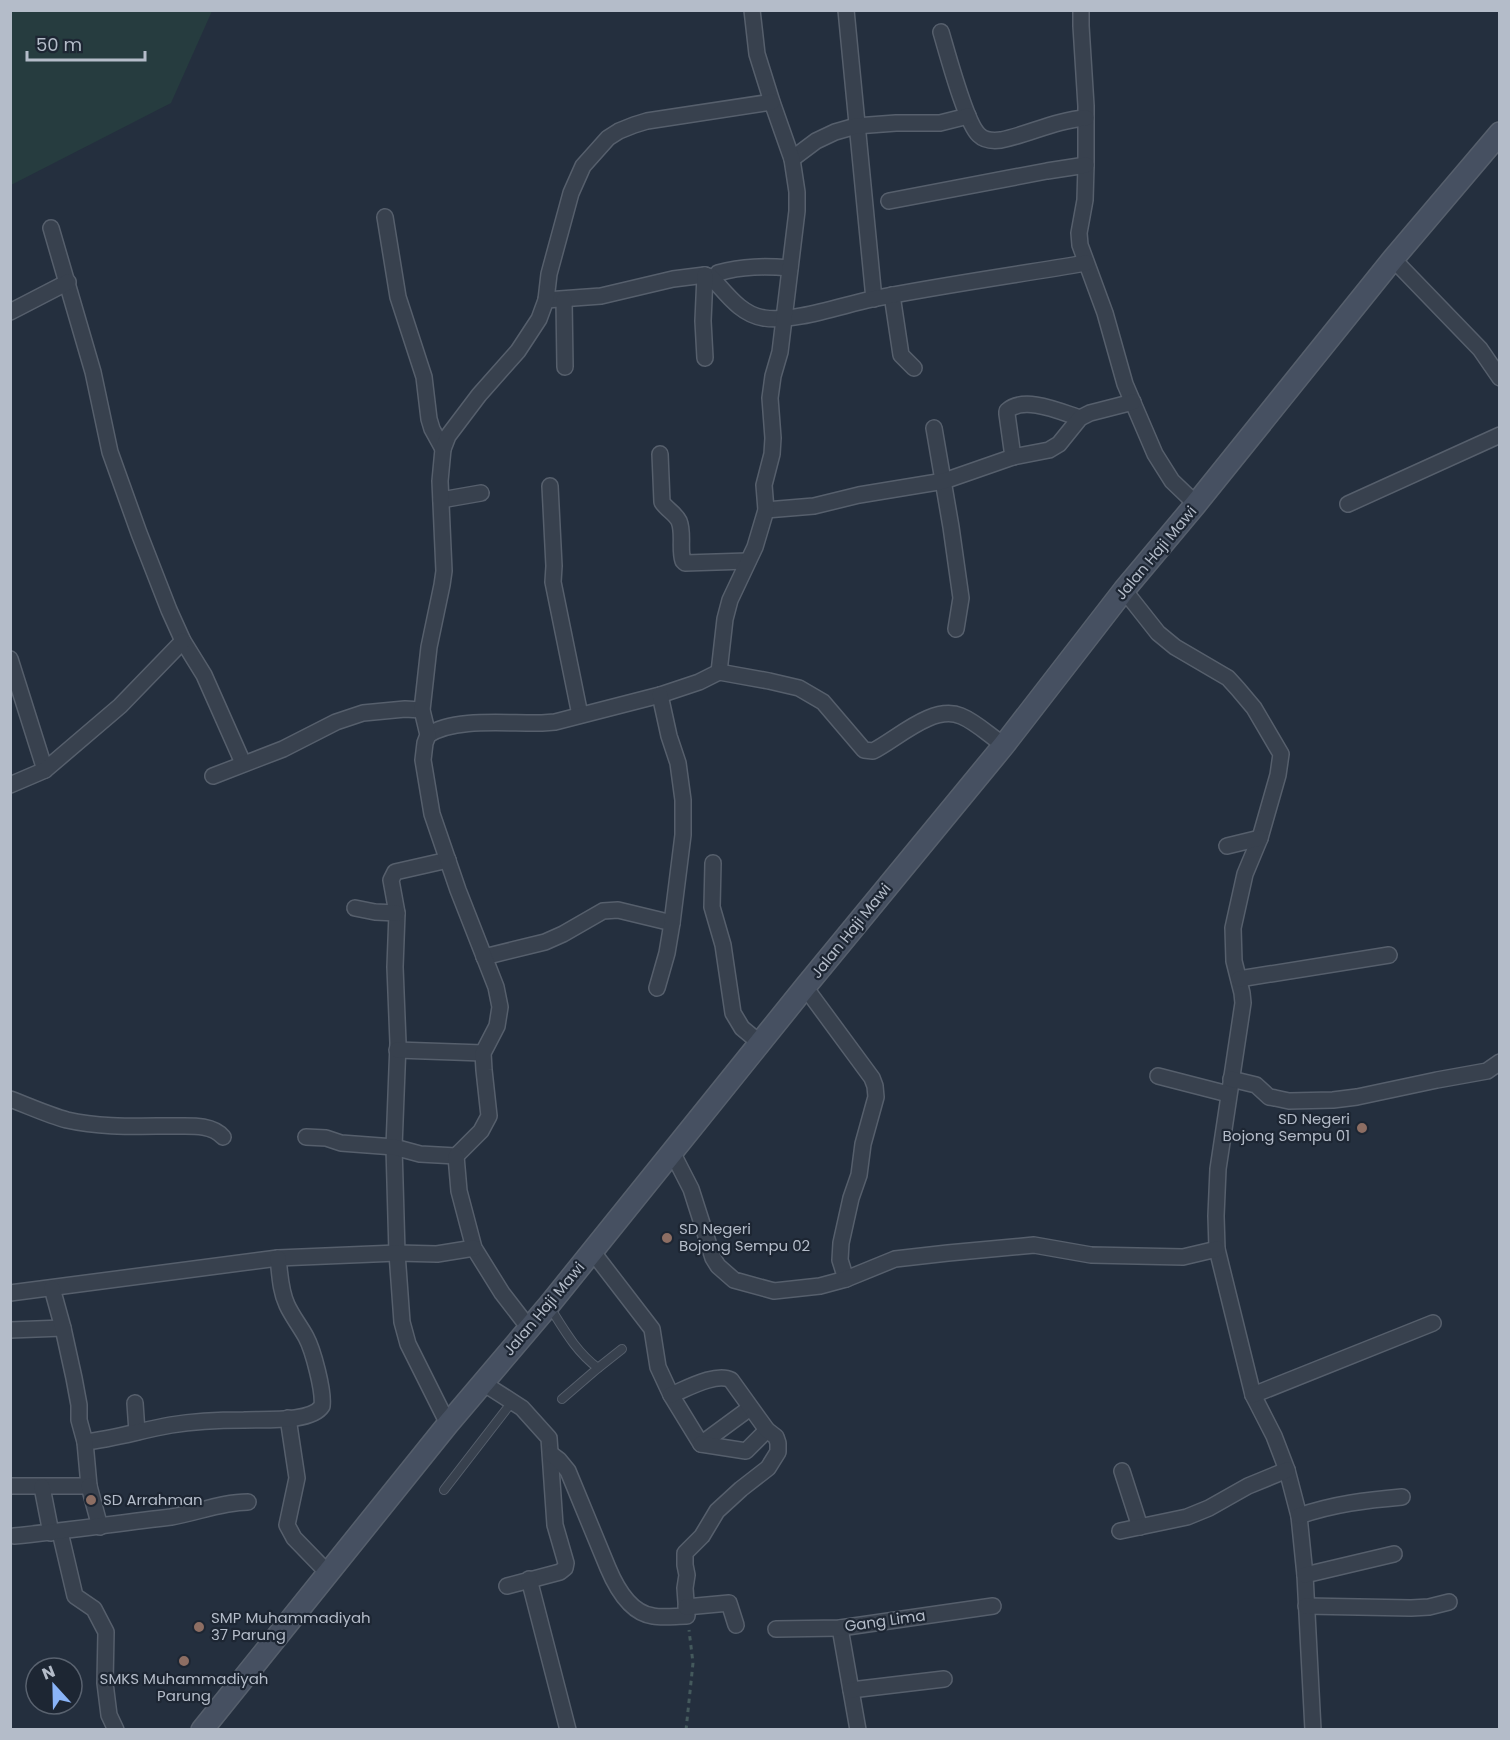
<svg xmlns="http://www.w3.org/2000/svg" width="1510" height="1740" font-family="Poppins,sans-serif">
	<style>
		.grass { fill: #263c3f }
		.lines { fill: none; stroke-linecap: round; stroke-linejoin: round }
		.lane-casing { stroke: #565f6c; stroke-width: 10 }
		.street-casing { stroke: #565f6c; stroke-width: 18 }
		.secondary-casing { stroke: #565f6c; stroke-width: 24 }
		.path { stroke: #44595c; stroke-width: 3; stroke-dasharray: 4.5 4.5; stroke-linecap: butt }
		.lane { stroke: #38414e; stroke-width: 8 }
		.street { stroke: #38414e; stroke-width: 15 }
		.secondary { stroke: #465061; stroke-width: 21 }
		.education-dot { fill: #8d6e63; stroke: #1d2633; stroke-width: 2 }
		.labels { text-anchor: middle; stroke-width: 4.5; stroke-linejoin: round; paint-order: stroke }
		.street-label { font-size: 15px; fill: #b4bcc9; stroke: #1d2633 }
		.poi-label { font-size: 15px; fill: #b4bcc9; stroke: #1d2633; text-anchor: start }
	</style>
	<rect width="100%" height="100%" fill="#242f3e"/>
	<polygon class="grass" points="11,10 212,10 212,11 171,103 11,185"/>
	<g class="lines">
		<defs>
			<g id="lane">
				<path d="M549,1306C563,1328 576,1352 598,1368L562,1399"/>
				<polyline points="598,1368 622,1349"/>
				<polyline points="444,1490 512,1402"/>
			</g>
			<g id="street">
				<polyline points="846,10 874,299"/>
				<polyline points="1081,10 1081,26 1086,106 1086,165 1085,200 1079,233 1080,245 1105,313 1125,384 1155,454 1172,481 1196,504"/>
				<path d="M941,32C947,52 966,124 979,135C985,141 993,141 1001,140C1030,134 1056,120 1086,118"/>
				<polyline points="792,159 816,141 835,132 856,126 896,123 940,123 968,116"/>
				<polyline points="889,201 1047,171 1086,165"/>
				<polyline points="385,217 398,297 424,377 429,419 432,429 443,449"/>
				<polyline points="51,228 93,372 110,452 139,533 169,610 183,641 204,675 243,763"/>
				<polyline points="1393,259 1480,349 1500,378"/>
				<path d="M718,273C743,266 765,266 790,268"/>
				<polyline points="892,295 901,355 914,368"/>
				<path d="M546,300L601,296L673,279L705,275L711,277C726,293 741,315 764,318C792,323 843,305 872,299C943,285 1015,275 1086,263"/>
				<polyline points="564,300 565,367"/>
				<polyline points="10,312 68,282"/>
				<polyline points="705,358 703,321 705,275"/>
				<polyline points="934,428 951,527 961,598 956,629"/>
				<path d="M660,454L662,502C666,509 675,513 679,521C684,533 679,549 683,561L685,563L748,561"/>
				<path d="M1013,457L1007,414V411C1024,395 1061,412 1080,418"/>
				<polyline points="550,486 554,566 553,582 580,715"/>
				<polyline points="441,500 481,493"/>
				<polyline points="1348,504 1500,435"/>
				<polyline points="766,510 814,506 859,495 944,481 1013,457 1049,450 1059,444 1080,418 1090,413 1133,402"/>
				<polyline points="1124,590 1158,633 1175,647 1228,678 1238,689 1254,708 1281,754 1278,775 1260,838 1245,874 1233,928 1234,961 1242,993 1243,1003 1218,1169 1216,1216 1217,1249 1253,1395 1274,1436 1287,1470 1299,1516 1305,1575 1313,1730"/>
				<polyline points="10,659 45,770"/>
				<polyline points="719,672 725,619 730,600 755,547 766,510 764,485 772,454 773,438 770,398 773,376 780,352 797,211 797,192 792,159 772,102 757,54 752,10"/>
				<path d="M428,735C455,717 509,724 542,723L555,722L660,695L699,682L719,672L769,681L799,688L823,702L864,750L873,751C897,739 933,704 961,716C976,722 990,736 1004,745"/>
				<polyline points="213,776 283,749 336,722 363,713 405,709 422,710"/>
				<polyline points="10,785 45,770 120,706 183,641"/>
				<polyline points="1227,846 1260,838"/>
				<polyline points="448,860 395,872 391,880 397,913 395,967 398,1043 394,1147 397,1253 402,1322 408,1344 448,1424"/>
				<polyline points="713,863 712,907 723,945 733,1013 742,1028 760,1043"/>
				<polyline points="355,908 375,912 397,913"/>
				<polyline points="484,957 545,942 563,934 603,911 618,910 672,923"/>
				<polyline points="1239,979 1389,955"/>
				<polyline points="805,987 872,1078 875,1086 876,1097 863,1144 859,1175 851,1198 841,1243 840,1260 846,1279"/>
				<polyline points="657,988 667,953 672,923 683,835 683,800 678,763 669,736 660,695"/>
				<polyline points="397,1050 483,1053"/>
				<polyline points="1158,1076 1228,1094"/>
				<polyline points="1231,1079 1256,1085 1269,1097 1275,1098 1289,1101 1333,1100 1357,1097 1437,1080 1487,1071 1500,1062"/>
				<path d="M10,1099C29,1106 48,1115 67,1120C102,1128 139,1126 175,1126C190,1126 212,1124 223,1137"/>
				<polyline points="306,1137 326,1138 341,1143 394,1147 420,1154 456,1156 481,1131 489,1116 484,1070 483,1053 497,1026 500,1007 496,987 458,890 432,814 423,760 425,743 428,735 422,710 429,647 442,585 444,571 440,481 443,449 448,436 479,395 518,351 539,319 546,300 549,274 571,193 583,166 608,138 619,131 634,125 647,121 772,102"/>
				<polyline points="672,1152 691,1189 713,1258 718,1266 734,1280 774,1291 820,1286 846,1279 895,1259 948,1253 1034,1245 1091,1255 1183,1257 1217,1249"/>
				<polyline points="456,1156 459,1191 474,1248 502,1293 529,1328"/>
				<polyline points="592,1251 652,1329 658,1367 671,1395 701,1444 750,1408"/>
				<polyline points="10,1293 278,1258 397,1253 437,1254 474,1248"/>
				<polyline points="10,1330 63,1328"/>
				<polyline points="483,1383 522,1408 549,1438 555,1525 566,1563 565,1568 560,1572 507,1586"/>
				<polyline points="1253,1395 1433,1323"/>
				<polyline points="135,1403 137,1432"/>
				<polyline points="288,1418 297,1478 287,1525 294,1538 328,1573"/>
				<path d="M85,1442C114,1439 142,1430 171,1425C195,1421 219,1420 244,1420C264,1419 311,1423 322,1406C324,1391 313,1350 306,1337C300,1326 292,1316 287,1305C280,1290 280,1274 278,1258"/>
				<polyline points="701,1444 746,1451 767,1430"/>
				<path d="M551,1454L559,1460L568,1471L608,1568C616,1587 630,1613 653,1616C663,1618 676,1616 687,1616L685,1588L687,1575L685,1565V1553L702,1536L717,1511L741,1489L768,1468L778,1452V1443L776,1437L767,1430L731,1380C716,1372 686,1389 671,1395"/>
				<polyline points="1122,1471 1140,1527"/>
				<polyline points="10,1486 89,1486 85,1442 79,1420 79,1405 74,1378 63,1328 52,1288"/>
				<polyline points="89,1486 100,1527"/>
				<polyline points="42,1487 51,1533"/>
				<path d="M1299,1516C1333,1504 1367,1500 1402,1497"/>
				<polyline points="1120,1531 1187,1517 1209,1508 1248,1486 1287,1470"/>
				<polyline points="60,1532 75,1596 94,1609 106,1632 105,1683 109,1715 116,1730"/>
				<path d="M14,1536C67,1531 118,1523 171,1517C196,1513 222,1502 248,1502"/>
				<polyline points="1305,1575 1394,1554"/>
				<polyline points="529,1579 568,1730"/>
				<polyline points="1306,1606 1411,1608 1429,1607 1449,1602"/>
				<polyline points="686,1607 729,1603 736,1625"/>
				<polyline points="840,1628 858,1730"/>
				<polyline points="776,1629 840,1628 993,1606"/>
				<polyline points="851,1690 944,1679"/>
			</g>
			<polyline id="secondary" points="202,1730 448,1424 549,1305 805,987 1004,745 1124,590 1196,504 1393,259 1500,133"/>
		</defs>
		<use href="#lane" class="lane-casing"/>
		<use href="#street" class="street-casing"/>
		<use href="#secondary" class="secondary-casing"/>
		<polyline class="path" points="686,1730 693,1663 689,1630"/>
		<use href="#lane" class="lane"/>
		<use href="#street" class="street"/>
		<use href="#secondary" class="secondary"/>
	</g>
	<g class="education-dot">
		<circle cx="1362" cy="1128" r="6"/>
		<circle cx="667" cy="1238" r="6"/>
		<circle cx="91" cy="1500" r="6"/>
		<circle cx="199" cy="1627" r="6"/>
		<circle cx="184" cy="1661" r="6"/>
	</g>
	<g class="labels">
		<g class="street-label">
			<text transform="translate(1156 553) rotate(-50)" y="5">Jalan Haji Mawi</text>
			<text transform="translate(851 931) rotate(-51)" y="5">Jalan Haji Mawi</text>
			<text transform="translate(544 1309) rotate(-50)" y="5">Jalan Haji Mawi</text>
			<text transform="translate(885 1621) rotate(-8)" y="5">Gang Lima</text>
		</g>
		<g class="poi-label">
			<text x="1350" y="1124" text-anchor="end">SD Negeri<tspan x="1350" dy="17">Bojong Sempu 01</tspan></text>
			<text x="679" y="1234">SD Negeri<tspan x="679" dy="17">Bojong Sempu 02</tspan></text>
			<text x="103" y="1505">SD Arrahman</text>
			<text x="211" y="1623">SMP Muhammadiyah<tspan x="211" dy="17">37 Parung</tspan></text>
			<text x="184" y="1684" text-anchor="middle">SMKS Muhammadiyah<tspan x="184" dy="17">Parung</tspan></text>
		</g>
	</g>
	<rect width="1510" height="1740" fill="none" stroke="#b4bcc9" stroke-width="24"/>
	<g transform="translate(54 1686) rotate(338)"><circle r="28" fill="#1d2633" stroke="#59626f" stroke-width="1.5"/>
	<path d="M0-4.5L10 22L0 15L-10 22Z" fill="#8ab4f8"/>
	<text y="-9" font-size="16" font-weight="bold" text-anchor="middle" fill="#b4bcc9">N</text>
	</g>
	<path d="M27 51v9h118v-9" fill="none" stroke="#b4bcc9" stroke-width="3"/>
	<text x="36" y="51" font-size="18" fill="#b4bcc9" stroke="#1d2633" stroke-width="4.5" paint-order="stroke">50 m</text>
</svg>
